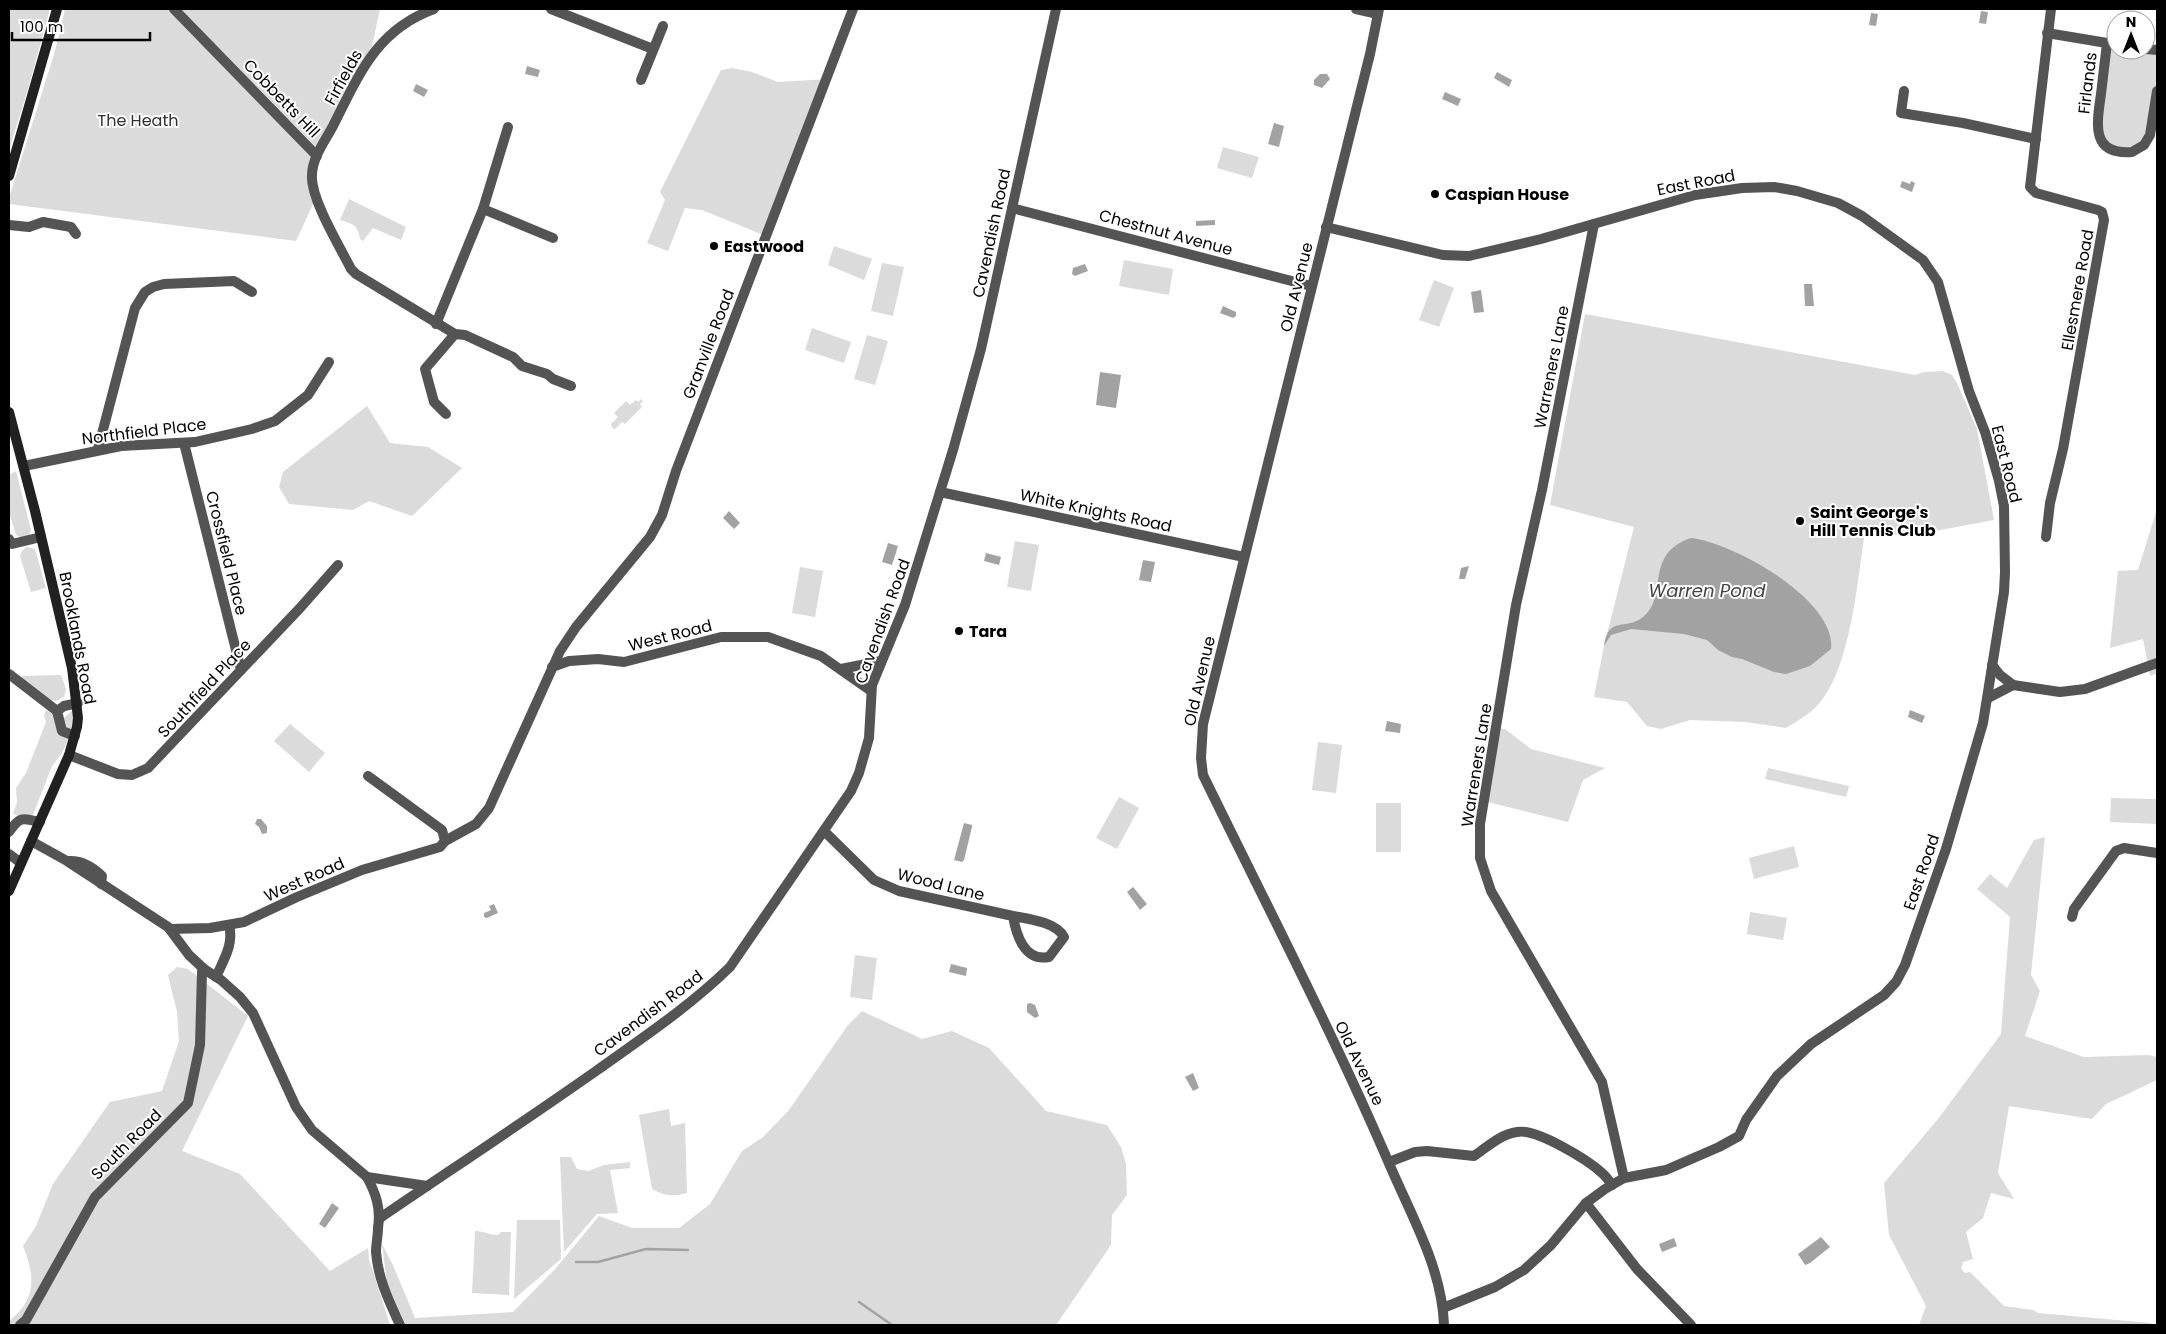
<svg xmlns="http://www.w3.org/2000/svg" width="2166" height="1334" font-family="Poppins,sans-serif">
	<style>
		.green { fill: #dbdbdb }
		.water { fill: #a2a2a2 }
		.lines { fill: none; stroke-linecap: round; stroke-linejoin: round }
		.stream { stroke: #a2a2a2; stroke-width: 2.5 }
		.street { stroke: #545454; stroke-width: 10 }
		.secondary { stroke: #212121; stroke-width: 10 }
		.poi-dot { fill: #000; stroke: #fff; stroke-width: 2 }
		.labels { text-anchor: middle; stroke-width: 4; stroke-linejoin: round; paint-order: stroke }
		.street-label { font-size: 16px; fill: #000; stroke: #fff }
		.park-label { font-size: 16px; fill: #323232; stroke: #fff }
		.poi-label { font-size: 16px; font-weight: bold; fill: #000; stroke: #fff; text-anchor: start }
		.water-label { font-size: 18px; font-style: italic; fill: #434343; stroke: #fff }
	</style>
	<rect width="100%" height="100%" fill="#fff"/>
	<g class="green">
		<polygon points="9,9 50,9 28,89 9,150"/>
		<polygon points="65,9 169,9 315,157 314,202 296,241 9,204 9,198 55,51"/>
		<polygon points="181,9 380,9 372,46 317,148"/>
		<polygon points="2107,43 2116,44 2116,50 2157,50 2157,91 2150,135 2123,153 2100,139"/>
		<polygon points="732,68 752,72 778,82 829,79 766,236 702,210 685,208 668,251 647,243 665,200 660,192 721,70"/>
		<polygon points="1223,147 1259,157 1252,178 1217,168"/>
		<path d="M349,199L406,227L401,240L373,228L363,241L360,239C358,225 353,224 340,220Z"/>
		<polygon points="834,246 872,259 864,280 828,265"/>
		<polygon points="1124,260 1173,269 1169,295 1119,286"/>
		<polygon points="882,263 904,267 893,316 871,311"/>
		<polygon points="1434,280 1454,288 1439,327 1419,320"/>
		<path d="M1585,314L1915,375L1924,372L1943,371L1952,375L1957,383L1977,429L1994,520L1919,534L1899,535L1865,532C1857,581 1851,673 1815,708C1806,716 1796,722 1786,728L1745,722L1690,720L1661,729L1647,726L1627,702L1594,697L1604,646L1634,527L1550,505Z"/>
		<polygon points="812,328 851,342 844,363 805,350"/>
		<polygon points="867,335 888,341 875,385 854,379"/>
		<polygon points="641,399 643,401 640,404 642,407 625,424 622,422 615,429 612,428 611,424 618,417 614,413 626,401 630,405 636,400 638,402"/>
		<polygon points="367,406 390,443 428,447 462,468 412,516 369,501 353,510 289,504 279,487 283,472"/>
		<polygon points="16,471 31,530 29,535 22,538 16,535 9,512 9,475"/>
		<polygon points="2157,509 2157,673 2150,676 2143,639 2110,648 2118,571 2138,570"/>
		<polygon points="1015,541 1039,545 1031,591 1007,587"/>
		<polygon points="26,547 35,549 46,588 31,592 20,556 22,551"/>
		<polygon points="800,567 823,571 815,617 792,613"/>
		<polygon points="61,675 66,689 64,697 56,701 48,699 23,680 22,676"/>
		<polygon points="74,709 74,726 62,753 52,766 31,820 13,814 17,802 16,788 26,773 46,722 44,715 46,710 54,715 64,718"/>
		<polygon points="290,724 325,753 309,772 274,741"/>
		<polygon points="1497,728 1505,729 1531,749 1605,768 1583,780 1568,822 1484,801"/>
		<polygon points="1318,742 1342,745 1336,793 1312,790"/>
		<polygon points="1768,768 1849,786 1846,797 1765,779"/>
		<polygon points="1119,797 1139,808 1117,849 1096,838"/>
		<polygon points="2111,798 2157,799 2157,824 2110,822"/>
		<rect x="1376" y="803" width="25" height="49"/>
		<polygon points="2045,837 2031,975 2040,991 2025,1036 2084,1057 2148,1055 2157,1057 2157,1080 2106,1104 2092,1119 2009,1106 1998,1173 2014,1199 1991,1193 1983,1218 1966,1232 1973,1259 1963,1262 1961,1269 1965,1273 1970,1272 2004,1306 2033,1310 2038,1313 2151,1323 2150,1325 1919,1325 1926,1306 1889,1235 1884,1183 1938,1119 2001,1034 2010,917 1977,889 1990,874 2007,888 2034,840"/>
		<polygon points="1794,846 1799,867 1754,879 1749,858"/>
		<polygon points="1750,912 1787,918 1783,940 1747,934"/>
		<polygon points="855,955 877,958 872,1000 850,997"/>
		<path d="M177,967L188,969L248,1016L182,1151L240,1174L330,1271L368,1248L369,1259L390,1325H9V1321C37,1299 35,1276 23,1246L36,1226L53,1184L110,1102L162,1091L179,1041L177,1012L168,975Z"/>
		<polygon points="862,1011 922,1039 952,1031 989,1048 1046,1111 1107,1125 1121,1147 1126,1164 1127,1195 1112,1215 1111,1245 1056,1325 406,1325 387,1283 382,1244 393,1265 415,1318 513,1312 556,1268 599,1216 632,1228 679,1228 710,1204 742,1151 763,1137 789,1110 848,1025"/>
		<path d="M669,1109L671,1126L685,1123L687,1193C673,1197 665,1196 652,1189L639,1115Z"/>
		<polygon points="560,1157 571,1157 577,1169 588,1171 604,1165 630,1162 630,1168 610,1170 618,1213 597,1214 564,1252"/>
		<polygon points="517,1220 560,1220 561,1259 514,1299"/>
		<path d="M475,1231C484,1231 489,1235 498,1235L501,1232H511L509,1295L472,1293Z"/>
	</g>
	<g class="water">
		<polygon points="1981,11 1988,12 1986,24 1979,23"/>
		<polygon points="1871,13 1878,14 1876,26 1869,25"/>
		<polygon points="527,66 540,70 538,77 525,74"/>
		<polygon points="1497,72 1512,80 1509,87 1494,78"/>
		<polygon points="1320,74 1327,74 1330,79 1322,88 1314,85 1314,80"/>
		<polygon points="416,84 428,90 424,97 413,91"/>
		<polygon points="1445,92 1461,99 1458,106 1442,99"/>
		<polygon points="1274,123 1284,126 1279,147 1268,144"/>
		<polygon points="1902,181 1910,184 1911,181 1915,183 1912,192 1900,187"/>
		<polygon points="1215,220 1215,225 1196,226 1196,221"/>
		<polygon points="1085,264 1088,271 1075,276 1072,274 1073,268"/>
		<polygon points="1804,284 1812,284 1814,306 1805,306"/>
		<polygon points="1481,290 1484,312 1474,313 1471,292"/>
		<polygon points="1223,306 1236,312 1236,316 1233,318 1220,313"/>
		<polygon points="1100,372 1121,375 1116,408 1096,405"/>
		<polygon points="729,511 740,523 734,529 723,518"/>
		<path d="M1691,538C1732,542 1837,600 1831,649L1810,666L1786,674L1774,672L1742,659L1732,657L1718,650L1707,640L1684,634L1631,629L1611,635L1604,646C1608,615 1626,631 1643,617C1669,597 1643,554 1691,538Z"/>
		<polygon points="888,543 898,546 892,565 882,562"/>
		<polygon points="986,553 1001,557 999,565 984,561"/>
		<polygon points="1143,560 1155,562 1151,582 1139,580"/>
		<polygon points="1469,566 1465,579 1459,579 1461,568"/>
		<polygon points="1910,710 1925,716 1922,723 1908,717"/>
		<polygon points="1387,721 1401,724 1400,733 1385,731"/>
		<polygon points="257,819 261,819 267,826 267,833 262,834 259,827 255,824"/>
		<polygon points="964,823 972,825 972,827 964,860 962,862 954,860"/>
		<polygon points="1133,887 1147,904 1140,910 1127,892"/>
		<polygon points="494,904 498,913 487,918 484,917 484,913 491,910 489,906"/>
		<polygon points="951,964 967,968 966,976 949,972"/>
		<polygon points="1030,1003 1035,1005 1039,1016 1035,1018 1027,1012 1027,1004"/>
		<polygon points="1193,1073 1199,1088 1193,1091 1185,1077"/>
		<polygon points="332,1203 339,1208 325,1228 319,1224"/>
		<polygon points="1821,1237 1830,1247 1810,1263 1805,1265 1798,1254"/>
		<polygon points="1674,1238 1677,1246 1662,1252 1659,1244"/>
	</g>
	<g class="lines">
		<g class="stream">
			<polyline points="576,1262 598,1262 646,1249 688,1250"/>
			<polyline points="859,1302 892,1325"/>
		</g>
		<g class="street">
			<polyline points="174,9 317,156"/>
			<path d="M434,9C376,30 359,75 333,126C325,141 312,158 312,175C310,198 340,247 351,269L356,274L455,334L465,335L513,357L522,366L547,374L553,379L571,386"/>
			<polyline points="551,9 653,49"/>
			<polyline points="1356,9 1378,14"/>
			<path d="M1379,9L1370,54L1203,724L1201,758L1203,775C1267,906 1334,1035 1391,1168C1413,1219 1442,1269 1444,1325"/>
			<path d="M2047,33L2107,43C2105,60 2103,77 2101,94C2097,123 2090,155 2132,152L2144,145L2150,135L2157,91"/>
			<polyline points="2146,49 2157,50"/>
			<polyline points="641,80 663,26"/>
			<polyline points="1904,91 1901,113 1963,123 2036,139"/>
			<polyline points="1012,208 1311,286"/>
			<polyline points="483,209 553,238"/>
			<polyline points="9,225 29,227 43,222 71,227 76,234"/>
			<polyline points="1326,227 1443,255 1469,256 1541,239 1695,195 1742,188 1774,187 1797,191 1838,203 1862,216 1923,260 1938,282 1969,391 1985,432 1999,481 2004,506 2005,572 2004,592 1983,723 1946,849 1905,965 1896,982 1884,995 1811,1044 1777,1076 1746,1120 1739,1136 1719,1147 1666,1170 1624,1178"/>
			<polyline points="436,324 483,209 508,127"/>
			<polyline points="446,414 434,402 425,369 455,334"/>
			<polyline points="184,443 241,670"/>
			<polyline points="98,449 135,308 145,292 153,287 164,284 234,281 252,292"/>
			<polyline points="24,466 121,446 195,442 252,429 275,421 308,395 329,362"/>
			<polyline points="940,492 1244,557"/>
			<polyline points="2046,537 2050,503 2063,449 2104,220 2102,212 2098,210 2036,193 2030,187 2051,9"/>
			<polyline points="9,539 12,544 41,537"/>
			<polyline points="1992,665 2000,675 2013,685 2060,692 2085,689 2157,663"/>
			<polyline points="552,667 569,661 598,659 624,662 721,637 768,637 821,656 871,691"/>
			<polyline points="841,669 881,661"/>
			<polyline points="9,674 57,711"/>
			<polyline points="1988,698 2013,685"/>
			<polyline points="75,736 62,731 57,711 64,706 78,703"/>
			<polyline points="69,755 118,774 132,775 148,768 300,608 338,565"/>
			<path d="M824,831L874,880L899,891L1013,916C1029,919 1056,922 1064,937L1049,957C1024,962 1016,934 1013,916"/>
			<path d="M9,832C20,816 22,818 40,822"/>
			<polyline points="31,841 67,861 168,927 189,955 204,969 221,980 240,997 253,1013 296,1107 312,1130 367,1177 427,1186"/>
			<polyline points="445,841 476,824 489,808 560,651 576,627 650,537 662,515 676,471 853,9"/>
			<polyline points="9,854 21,863"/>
			<path d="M68,861C82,860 92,866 102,876L101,884"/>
			<polyline points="2072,917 2074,909 2116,851 2124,848 2157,853"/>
			<polyline points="170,929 210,928 244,922 297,897 362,870 440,847 445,841 442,830 368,776"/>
			<path d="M216,977C224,959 234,944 229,925"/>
			<path d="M1389,1162L1415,1152L1427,1151L1474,1156C1487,1147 1501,1134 1517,1132C1536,1128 1588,1160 1602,1173C1606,1176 1609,1181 1612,1185"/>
			<path d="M367,1177C376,1194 381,1208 378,1228C378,1236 376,1244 376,1252C378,1279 389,1301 400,1325"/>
			<polyline points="1586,1203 1637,1269 1691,1325"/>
			<path d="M380,1218C452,1169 525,1121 596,1071C642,1038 689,1007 730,967L851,791L859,773L869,738L872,685L905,605L953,450L981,349L1056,9"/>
			<polyline points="1443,1308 1495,1287 1524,1270 1551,1245 1586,1203 1605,1189 1624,1178 1602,1082 1491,891 1480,858 1480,824 1516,605 1542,490 1594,224"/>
			<polyline points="20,1325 26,1320 95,1197 188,1103 200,1045 202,972 204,969"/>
		</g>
		<g class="secondary">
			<polyline points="9,176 57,9"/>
			<polyline points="9,412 35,511 72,668 78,718 77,727 69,755 9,891"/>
		</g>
	</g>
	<g class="poi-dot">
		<circle cx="1435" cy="194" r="5"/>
		<circle cx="714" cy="246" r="5"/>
		<circle cx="1800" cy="521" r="5"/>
		<circle cx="959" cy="631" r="5"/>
	</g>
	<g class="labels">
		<g class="street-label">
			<text transform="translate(343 77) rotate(-61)" y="6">Firfields</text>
			<text transform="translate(2087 83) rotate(-83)" y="6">Firlands</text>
			<text transform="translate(282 98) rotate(46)" y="6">Cobbetts Hill</text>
			<text transform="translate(1696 182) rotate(-11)" y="6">East Road</text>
			<text transform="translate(1166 232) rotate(15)" y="6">Chestnut Avenue</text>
			<text transform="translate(991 233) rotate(-78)" y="6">Cavendish Road</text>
			<text transform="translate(1296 287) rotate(-76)" y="6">Old Avenue</text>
			<text transform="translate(2077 290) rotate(-80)" y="6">Ellesmere Road</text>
			<text transform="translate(708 344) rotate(-69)" y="6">Granville Road</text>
			<text transform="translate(1551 367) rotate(-79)" y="6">Warreners Lane</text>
			<text transform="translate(144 431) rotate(-7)" y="6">Northfield Place</text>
			<text transform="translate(2007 464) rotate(76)" y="6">East Road</text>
			<text transform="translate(1096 510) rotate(12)" y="6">White Knights Road</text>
			<text transform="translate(227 553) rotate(76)" y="6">Crossfield Place</text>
			<text transform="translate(882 621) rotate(-70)" y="6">Cavendish Road</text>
			<text transform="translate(670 635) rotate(-14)" y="6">West Road</text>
			<text transform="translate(78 638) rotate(79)" y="6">Brooklands Road</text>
			<text transform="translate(1199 681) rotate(-77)" y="6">Old Avenue</text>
			<text transform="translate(204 688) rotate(-47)" y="6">Southfield Place</text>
			<text transform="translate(1476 765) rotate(-81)" y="6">Warreners Lane</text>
			<text transform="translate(1921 872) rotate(-71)" y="6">East Road</text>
			<text transform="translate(304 879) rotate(-24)" y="6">West Road</text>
			<text transform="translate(941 884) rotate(14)" y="6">Wood Lane</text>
			<text transform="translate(648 1013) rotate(-37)" y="6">Cavendish Road</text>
			<text transform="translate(1360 1063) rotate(64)" y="6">Old Avenue</text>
			<text transform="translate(126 1144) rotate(-45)" y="6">South Road</text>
		</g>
		<g class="park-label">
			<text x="138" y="126">The Heath</text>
		</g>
		<g class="poi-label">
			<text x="1445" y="200">Caspian House</text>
			<text x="724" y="252">Eastwood</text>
			<text x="1810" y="518">Saint George's<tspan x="1810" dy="18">Hill Tennis Club</tspan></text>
			<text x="969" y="637">Tara</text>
		</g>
		<g class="water-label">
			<text x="1707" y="597">Warren Pond</text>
		</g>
	</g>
	<rect width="2166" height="1334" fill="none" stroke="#000000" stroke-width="20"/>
	<g transform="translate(2131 35)"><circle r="24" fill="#ffffff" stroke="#999999"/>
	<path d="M0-4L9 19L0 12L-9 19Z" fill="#000000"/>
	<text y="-8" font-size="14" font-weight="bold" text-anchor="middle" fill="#000000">N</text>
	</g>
	<path d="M12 32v8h138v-8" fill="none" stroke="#000000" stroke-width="2.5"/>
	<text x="20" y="32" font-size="15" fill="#000000" stroke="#ffffff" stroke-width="4" paint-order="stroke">100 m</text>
</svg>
